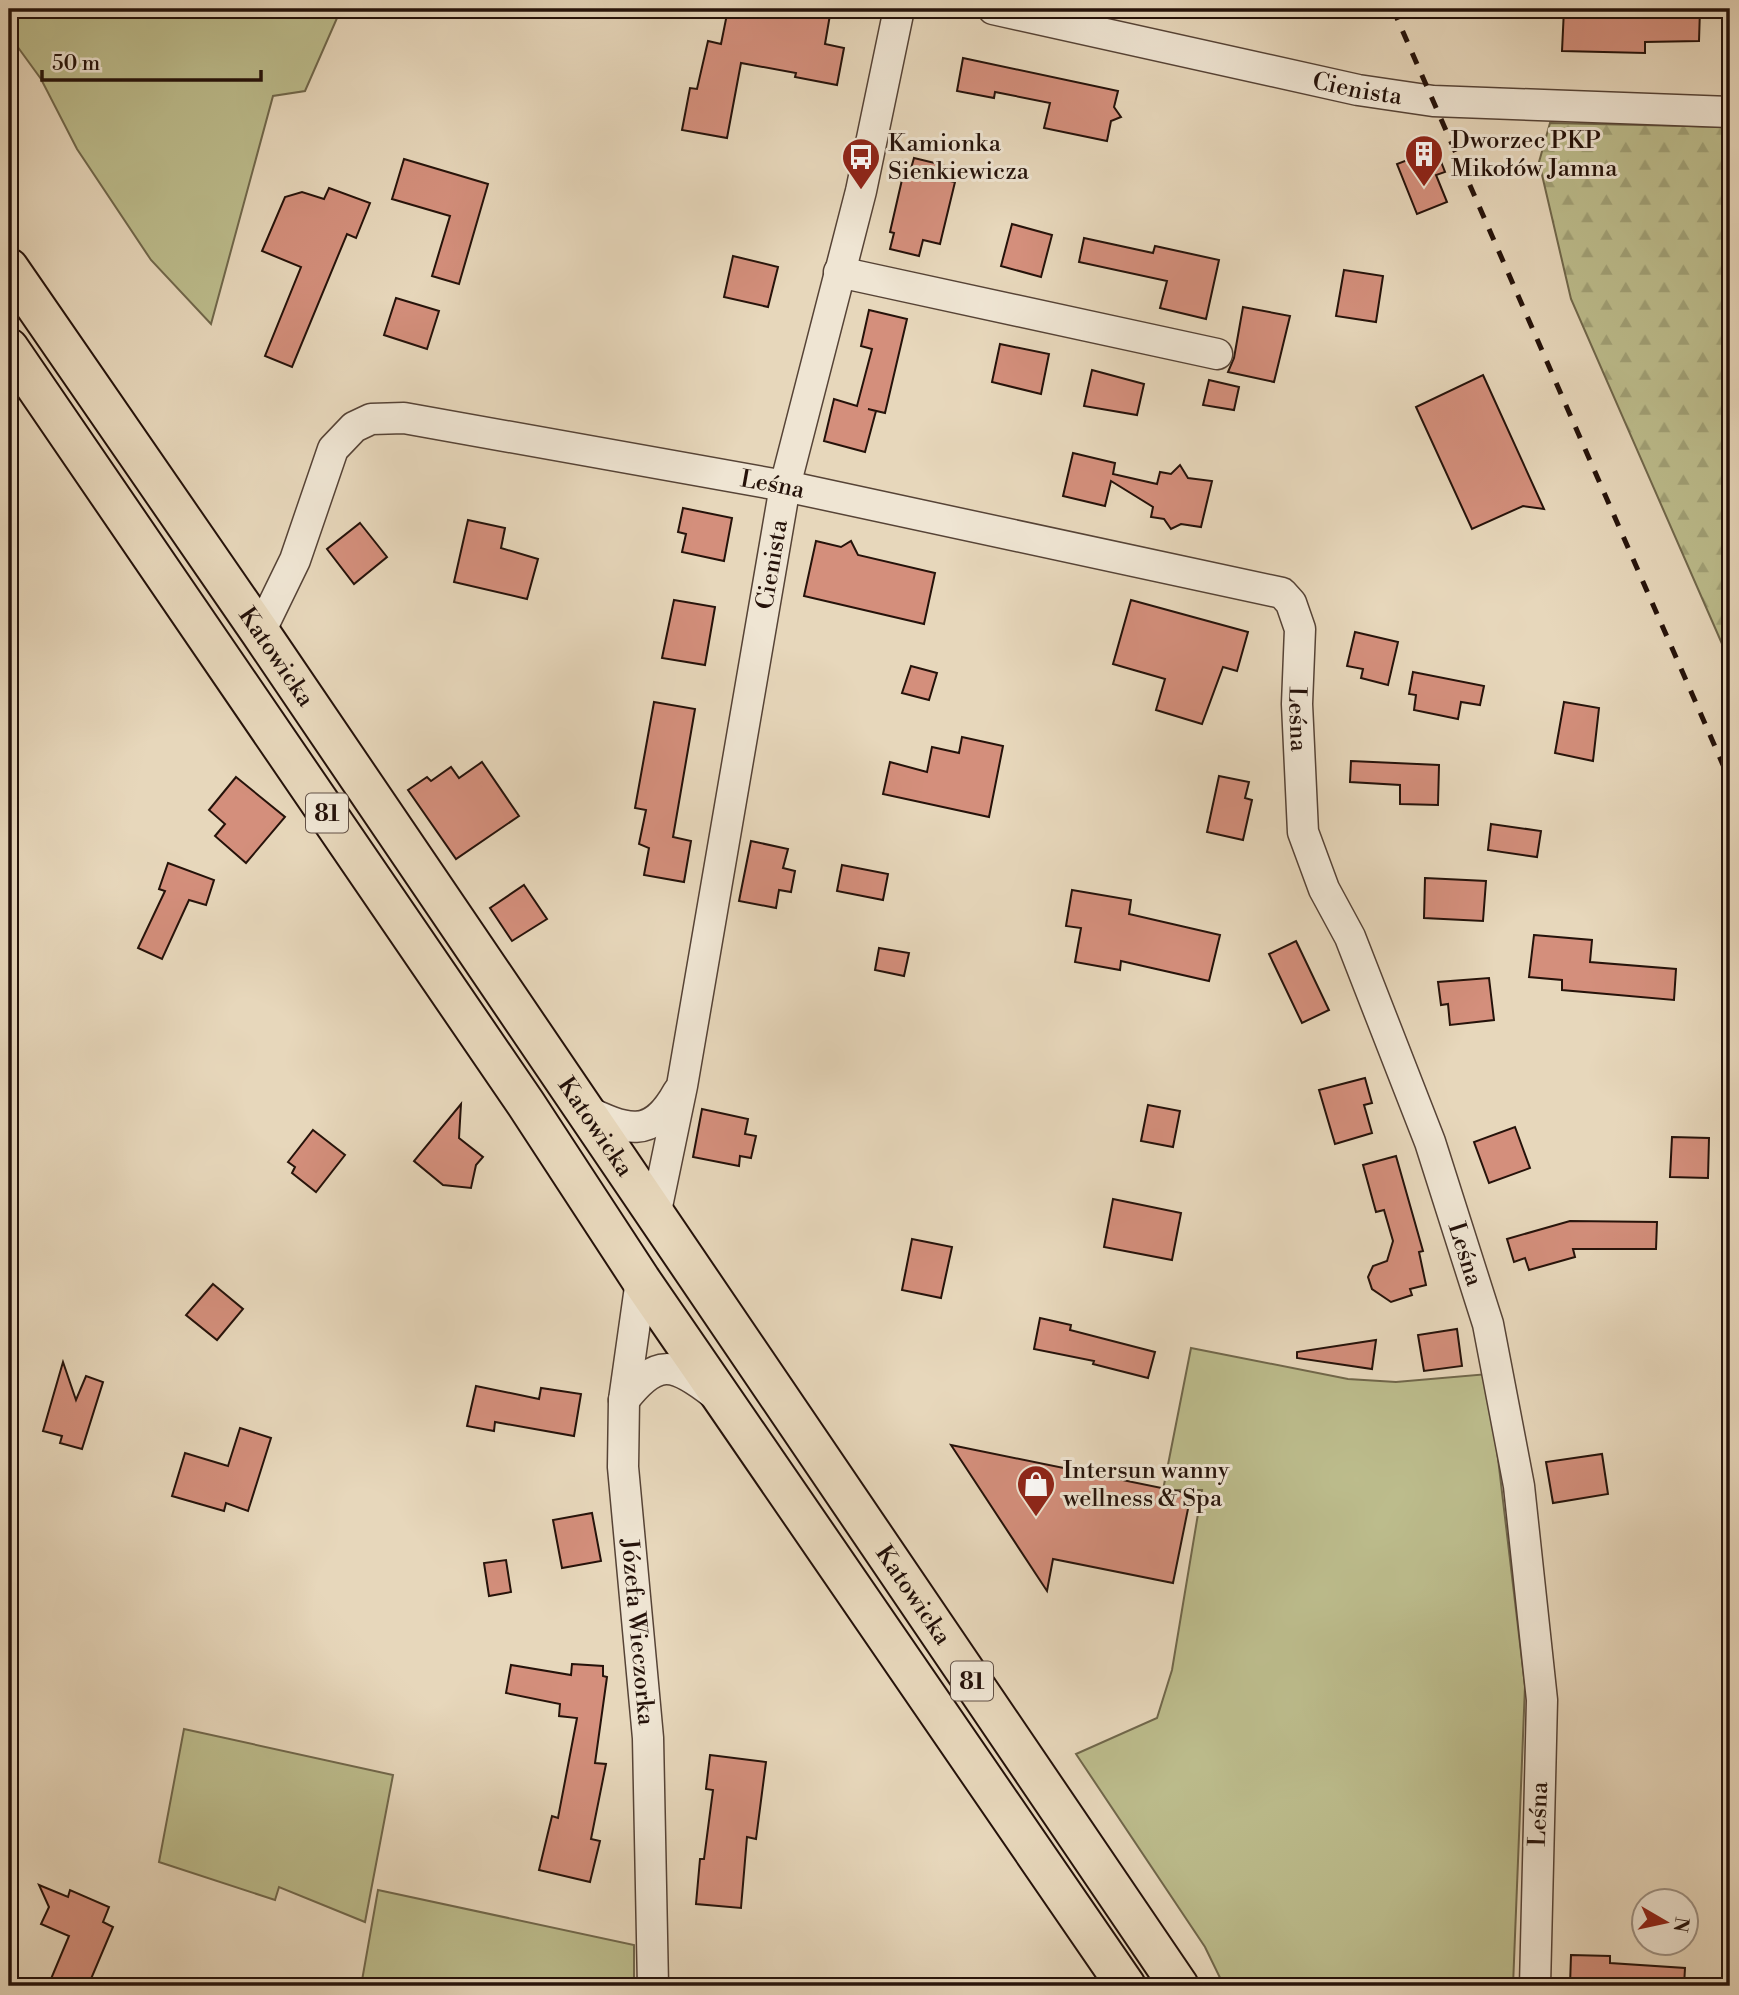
<svg xmlns="http://www.w3.org/2000/svg" width="1739" height="1995" font-family="'Libre Bodoni',serif">
	<style>
		.grass { fill: #bcbc8c; stroke: #70674b; stroke-width: 2 }
		.forest { fill: url(#forest-firs); stroke: #70674b; stroke-width: 2 }
		.building { fill: #d48f7c; stroke: #25120a; stroke-width: 2 }
		.lines { fill: none; stroke-linecap: round; stroke-linejoin: round }
		.street-casing { stroke: #564336; stroke-width: 33 }
		.primary-casing { stroke: #25120a; stroke-width: 42 }
		.street { stroke: #efe5d3; stroke-width: 30 }
		.primary { stroke: #e7d7bb; stroke-width: 38 }
		.rail { stroke: #25120a; stroke-width: 5; stroke-dasharray: 12 12; stroke-linecap: butt }
		.labels { text-anchor: middle; stroke-width: 6; stroke-linejoin: round; paint-order: stroke }
		.shield { fill: #efe5d3; stroke: #625146; stroke-width: 2 }
		.shield-label { font-size: 23px; font-weight: bold; fill: #25120a }
		.street-label { font-size: 24px; fill: #25120a; stroke: #efe5d3 }
		.poi-label { font-size: 24px; fill: #25120a; stroke: #efe5d3; text-anchor: start }
	</style>
	<defs>
		<pattern id="forest-firs" width="22" height="20" patternUnits="userSpaceOnUse" patternTransform="scale(1.75)"><rect width="22" height="20" fill="#bcbc8c"/><path d="M5 1l3.5 6h-7zM16 11l3.5 6h-7z" fill="#a1a177"/></pattern>
	</defs>
	<rect width="100%" height="100%" fill="#e7d7bb"/>
	<filter id="stains"><feTurbulence type="fractalNoise" baseFrequency=".00286" numOctaves="4"/><feColorMatrix values="0 0 0 0 .2 0 0 0 0 .09 0 0 0 0 .02 0 0 0 .5 -.17"/></filter>
	<radialGradient id="worn" r=".72"><stop offset=".6" stop-color="#630" stop-opacity="0"/><stop offset="1" stop-color="#630" stop-opacity=".3"/></radialGradient>
	<g class="grass">
		<polygon points="9,9 341,9 305,91 273,96 211,324 151,260 77,149 41,79 9,35"/>
		<polygon points="1191,1348 1348,1379 1396,1382 1488,1374 1525,1686 1513,1986 1224,1986 1205,1947 1076,1754 1157,1718 1172,1670 1202,1490 1163,1490"/>
		<polygon points="184,1729 393,1775 365,1922 279,1887 275,1900 159,1862"/>
		<polygon points="378,1890 634,1945 634,1986 361,1986"/>
	</g>
	<polygon class="forest" points="1550,123 1730,127 1730,662 1571,299 1539,162"/>
	<g class="building">
		<polygon points="728,9 831,9 825,44 844,48 837,85 795,77 796,73 741,63 727,138 682,130 690,88 697,89 708,41 721,44"/>
		<polygon points="1564,9 1700,9 1699,41 1645,42 1645,53 1562,51"/>
		<polygon points="963,58 1118,91 1114,107 1121,117 1111,121 1107,141 1044,128 1050,103 995,92 994,98 957,91"/>
		<polygon points="1436,149 1445,172 1436,175 1447,202 1417,214 1397,164"/>
		<polygon points="914,158 943,165 940,179 955,182 940,244 923,240 919,256 890,249 894,233 890,232 904,171 910,172"/>
		<polygon points="404,159 488,184 459,284 432,276 450,216 392,199"/>
		<polygon points="329,188 370,203 356,238 347,234 292,367 265,356 301,267 262,251 285,197 302,192 324,199"/>
		<polygon points="1012,224 1052,235 1041,277 1001,266"/>
		<polygon points="1084,238 1153,253 1155,246 1219,260 1206,319 1160,308 1167,281 1079,262"/>
		<polygon points="733,256 778,267 768,307 724,297"/>
		<polygon points="1344,270 1383,276 1376,322 1336,316"/>
		<polygon points="396,298 439,311 427,349 384,335"/>
		<polygon points="1243,307 1290,316 1274,382 1228,372 1234,358"/>
		<polygon points="869,310 907,319 885,413 868,409 876,411 865,452 824,441 834,399 857,406 872,349 861,346"/>
		<polygon points="1000,344 1049,354 1041,394 992,382"/>
		<polygon points="1092,370 1144,384 1137,415 1084,406"/>
		<polygon points="1483,375 1544,509 1523,506 1472,529 1416,407"/>
		<polygon points="1209,380 1239,387 1234,410 1203,405"/>
		<polygon points="1073,453 1115,463 1113,474 1157,484 1160,472 1171,474 1180,465 1188,478 1212,481 1201,527 1181,524 1171,529 1164,519 1151,517 1153,507 1111,481 1105,506 1063,496"/>
		<polygon points="683,508 732,518 724,561 682,552 686,534 678,532"/>
		<polygon points="468,520 505,528 501,548 538,559 527,599 454,582"/>
		<polygon points="360,523 387,557 354,584 327,549"/>
		<polygon points="816,541 841,547 851,541 858,555 935,573 924,624 804,596"/>
		<polygon points="674,600 715,607 705,665 662,658"/>
		<polygon points="1131,600 1248,632 1237,671 1223,667 1202,724 1156,710 1165,679 1113,664"/>
		<polygon points="1355,632 1398,642 1388,685 1361,678 1363,669 1347,666"/>
		<polygon points="911,666 937,673 929,700 902,693"/>
		<polygon points="1413,672 1484,686 1480,705 1461,702 1458,719 1414,710 1416,695 1409,694"/>
		<polygon points="654,702 695,709 673,837 691,841 684,882 644,875 649,848 639,844 646,810 635,808"/>
		<polygon points="1564,702 1599,708 1593,761 1555,753"/>
		<polygon points="962,737 1003,746 989,817 883,794 890,762 927,772 932,747 959,753"/>
		<polygon points="1351,761 1439,765 1438,805 1400,804 1400,785 1350,782"/>
		<polygon points="482,762 519,816 456,859 408,790 427,777 431,781 451,767 459,778"/>
		<polygon points="1219,776 1249,782 1245,798 1252,800 1243,840 1207,832"/>
		<polygon points="236,777 285,817 246,863 215,836 225,824 209,810"/>
		<polygon points="1491,824 1541,831 1537,857 1488,850"/>
		<polygon points="751,841 788,849 783,868 795,871 791,892 779,890 776,908 739,901"/>
		<polygon points="168,863 214,880 206,905 189,900 162,959 138,948 165,891 159,889"/>
		<polygon points="842,865 888,874 883,900 837,891"/>
		<polygon points="1425,878 1486,881 1483,921 1424,918"/>
		<polygon points="524,885 547,919 512,941 490,908"/>
		<polygon points="1072,890 1131,900 1129,914 1220,935 1209,981 1121,961 1120,970 1075,962 1081,928 1066,926"/>
		<polygon points="1534,935 1592,940 1590,962 1676,969 1674,1000 1562,990 1562,980 1529,977"/>
		<polygon points="1296,941 1329,1010 1302,1023 1269,954"/>
		<polygon points="879,948 909,953 904,976 875,970"/>
		<polygon points="1489,978 1494,1020 1450,1025 1448,1004 1441,1005 1438,982"/>
		<polygon points="1365,1078 1372,1103 1364,1105 1372,1133 1335,1144 1319,1090"/>
		<polygon points="461,1104 459,1138 483,1157 476,1165 471,1188 443,1185 414,1161"/>
		<polygon points="1148,1105 1180,1111 1173,1147 1141,1141"/>
		<polygon points="702,1109 748,1119 745,1134 756,1136 751,1158 740,1156 739,1166 693,1157"/>
		<polygon points="1515,1127 1530,1168 1489,1183 1474,1142"/>
		<polygon points="313,1130 345,1155 316,1192 292,1173 295,1167 288,1162"/>
		<polygon points="1672,1137 1709,1138 1708,1178 1670,1177"/>
		<polygon points="1396,1156 1423,1251 1419,1252 1426,1285 1410,1289 1412,1295 1391,1302 1372,1289 1368,1277 1373,1266 1387,1261 1393,1241 1384,1210 1376,1212 1363,1165"/>
		<polygon points="1113,1199 1181,1213 1172,1260 1104,1247"/>
		<polygon points="1570,1221 1657,1222 1656,1249 1573,1249 1575,1257 1529,1270 1525,1258 1514,1262 1507,1239"/>
		<polygon points="912,1239 952,1247 941,1298 902,1290"/>
		<polygon points="213,1284 243,1309 217,1340 186,1315"/>
		<polygon points="1040,1318 1071,1325 1070,1330 1155,1352 1148,1378 1093,1364 1094,1361 1034,1349"/>
		<polygon points="1457,1329 1462,1366 1424,1371 1418,1335"/>
		<polygon points="1376,1340 1372,1369 1297,1358 1297,1352"/>
		<polygon points="63,1362 76,1400 86,1376 103,1382 82,1449 60,1443 62,1436 43,1431"/>
		<polygon points="476,1386 539,1399 541,1388 581,1394 574,1436 495,1422 494,1431 467,1426"/>
		<polygon points="240,1428 271,1438 248,1511 226,1503 224,1511 172,1496 185,1453 228,1466"/>
		<polygon points="951,1445 1191,1494 1173,1583 1053,1559 1047,1591"/>
		<polygon points="1602,1454 1608,1494 1553,1503 1546,1462"/>
		<polygon points="592,1513 601,1561 562,1568 553,1520"/>
		<polygon points="506,1560 511,1592 489,1596 484,1563"/>
		<polygon points="572,1664 603,1666 603,1676 607,1677 595,1763 606,1764 591,1839 600,1841 590,1882 539,1870 552,1816 558,1818 577,1718 559,1716 560,1704 506,1693 511,1665 571,1675"/>
		<polygon points="710,1755 766,1762 756,1839 747,1837 741,1908 696,1904 700,1859 704,1859 713,1790 706,1789"/>
		<polygon points="39,1885 68,1897 70,1890 109,1907 103,1922 113,1927 88,1986 48,1986 69,1936 41,1924 49,1907"/>
		<polygon points="1571,1955 1610,1956 1610,1963 1685,1968 1684,1986 1570,1986"/>
	</g>
	<g class="lines">
		<defs>
			<g id="street">
				<path id="s1" d="M993,9L1358,90L1433,101L1730,112"/>
				<polyline points="839,272 1217,354"/>
				<path id="s2" d="M260,632L295,560L333,449L354,427L371,419L404,418L785,486L1282,593L1291,603L1300,629L1297,704L1303,832L1324,889L1350,937L1430,1142L1488,1324L1519,1486L1542,1700L1535,1986"/>
				<path d="M582,1109C626,1130 651,1141 678,1092"/>
				<path id="s3" d="M655,1216L682,1086L785,486L861,191L899,9"/>
				<path id="s4" d="M641,1280L624,1400L623,1467L648,1738L653,1986"/>
				<path d="M624,1400C657,1358 673,1362 713,1393"/>
			</g>
			<g id="primary">
				<path id="s5" d="M9,268L260,632L1179,1986"/>
				<polyline points="9,348 526,1104 641,1280 1126,1986"/>
			</g>
		</defs>
		<use href="#street" class="street-casing"/>
		<use href="#primary" class="primary-casing"/>
		<use href="#street" class="street"/>
		<use href="#primary" class="primary"/>
		<polyline class="rail" points="1393,9 1730,781"/>
	</g>
	<defs>
		<symbol id="building-pin" viewBox="-11 -11 22 30"><path d="M0 17L-7.5 6A9.5 9.5 0 1 1 7.5 6Z" fill="#8f2418" stroke="#efe5d3"/><path d="M-4-6H4V6H1V3H-1V6H-4ZM-2.5-4.3h1.7v1.8h-1.7ZM.8-4.3h1.7v1.8H.8ZM-2.5-1h1.7V.8h-1.7ZM.8-1h1.7V.8H.8Z" fill="#fff"/></symbol>
		<symbol id="bus-pin" viewBox="-11 -11 22 30"><path d="M0 17L-7.5 6A9.5 9.5 0 1 1 7.5 6Z" fill="#8f2418" stroke="#efe5d3"/><path d="M-5-6H5V4H4V6H2V4H-2V6H-4V4H-5ZM-3.5-4V0h7V-4ZM-3.5 1.2v1.5H-2V1.2ZM2 1.2v1.5H3.5V1.2Z" fill="#fff"/></symbol>
		<symbol id="shop-pin" viewBox="-11 -11 22 30"><path d="M0 17L-7.5 6A9.5 9.5 0 1 1 7.5 6Z" fill="#8f2418" stroke="#efe5d3"/><path d="M-5-2.5h2.3a2.7 3.5 0 0 1 5.4 0H5L5.5 6h-11ZM-1.5-2.5h3a1.5 2.3 0 0 0-3 0Z" fill="#fff"/></symbol>
	</defs>
	<g fill-rule="evenodd">
		<use href="#building-pin" x="1402" y="132" width="44" height="60"/>
		<use href="#bus-pin" x="839" y="135" width="44" height="60"/>
		<use href="#shop-pin" x="1014" y="1462" width="44" height="60"/>
	</g>
	<g class="labels">
		<g class="shield">
			<rect x="306" y="793.5" width="42" height="39" rx="5"/>
			<rect x="951" y="1661.5" width="42" height="39" rx="5"/>
		</g>
		<g class="shield-label">
			<text x="327" y="821">81</text>
			<text x="972" y="1689">81</text>
		</g>
		<g class="street-label">
			<text dy="8" stroke="none"><textPath href="#s1" startOffset="373">Cienista</textPath></text>
			<text dy="8" stroke="none"><textPath href="#s2" startOffset="654">Leśna</textPath></text>
			<text dy="8" stroke="none"><textPath href="#s3" startOffset="662">Cienista</textPath></text>
			<text dy="8" stroke="none"><textPath href="#s5" startOffset="472">Katowicka</textPath></text>
			<text dy="8" stroke="none"><textPath href="#s2" startOffset="1306">Leśna</textPath></text>
			<text dy="8" stroke="none"><textPath href="#s5" startOffset="1040">Katowicka</textPath></text>
			<text dy="8" stroke="none"><textPath href="#s2" startOffset="1872">Leśna</textPath></text>
			<text dy="8" stroke="none"><textPath href="#s5" startOffset="1606">Katowicka</textPath></text>
			<text dy="8" stroke="none"><textPath href="#s4" startOffset="354">Józefa Wieczorka</textPath></text>
			<text transform="translate(1538 1814) rotate(-88)" y="8">Leśna</text>
		</g>
		<g class="poi-label">
			<text x="1451" y="148">Dworzec PKP<tspan x="1451" dy="28">Mikołów Jamna</tspan></text>
			<text x="888" y="151">Kamionka<tspan x="888" dy="28">Sienkiewicza</tspan></text>
			<text x="1063" y="1478">Intersun wanny<tspan x="1063" dy="28">wellness &amp; Spa</tspan></text>
		</g>
	</g>
	<rect width="1739" height="1995" fill="none" stroke="#e7d7bb" stroke-width="35"/>
	<rect x="10" y="10" width="1718" height="1974" fill="none" stroke="#25120a" stroke-width="3.5"/>
	<rect x="18" y="18" width="1704" height="1960" fill="none" stroke="#25120a" stroke-width="2"/>
	<g transform="translate(1665 1922) rotate(99)"><circle r="33" fill="#efe5d3" stroke="#9e9183" stroke-width="2"/>
	<path d="M0-5L12 26L0 18L-12 26Z" fill="#8f2418"/>
	<text y="-10" font-size="19" font-weight="bold" text-anchor="middle" fill="#25120a">N</text>
	</g>
	<path d="M42 70v10h219v-10" fill="none" stroke="#25120a" stroke-width="3.5"/>
	<text x="52" y="70" font-size="21" fill="#25120a" stroke="#efe5d3" stroke-width="5" paint-order="stroke">50 m</text>
	<rect width="100%" height="100%" filter="url(#stains)"/>
	<rect width="100%" height="100%" fill="url(#worn)"/>
</svg>
